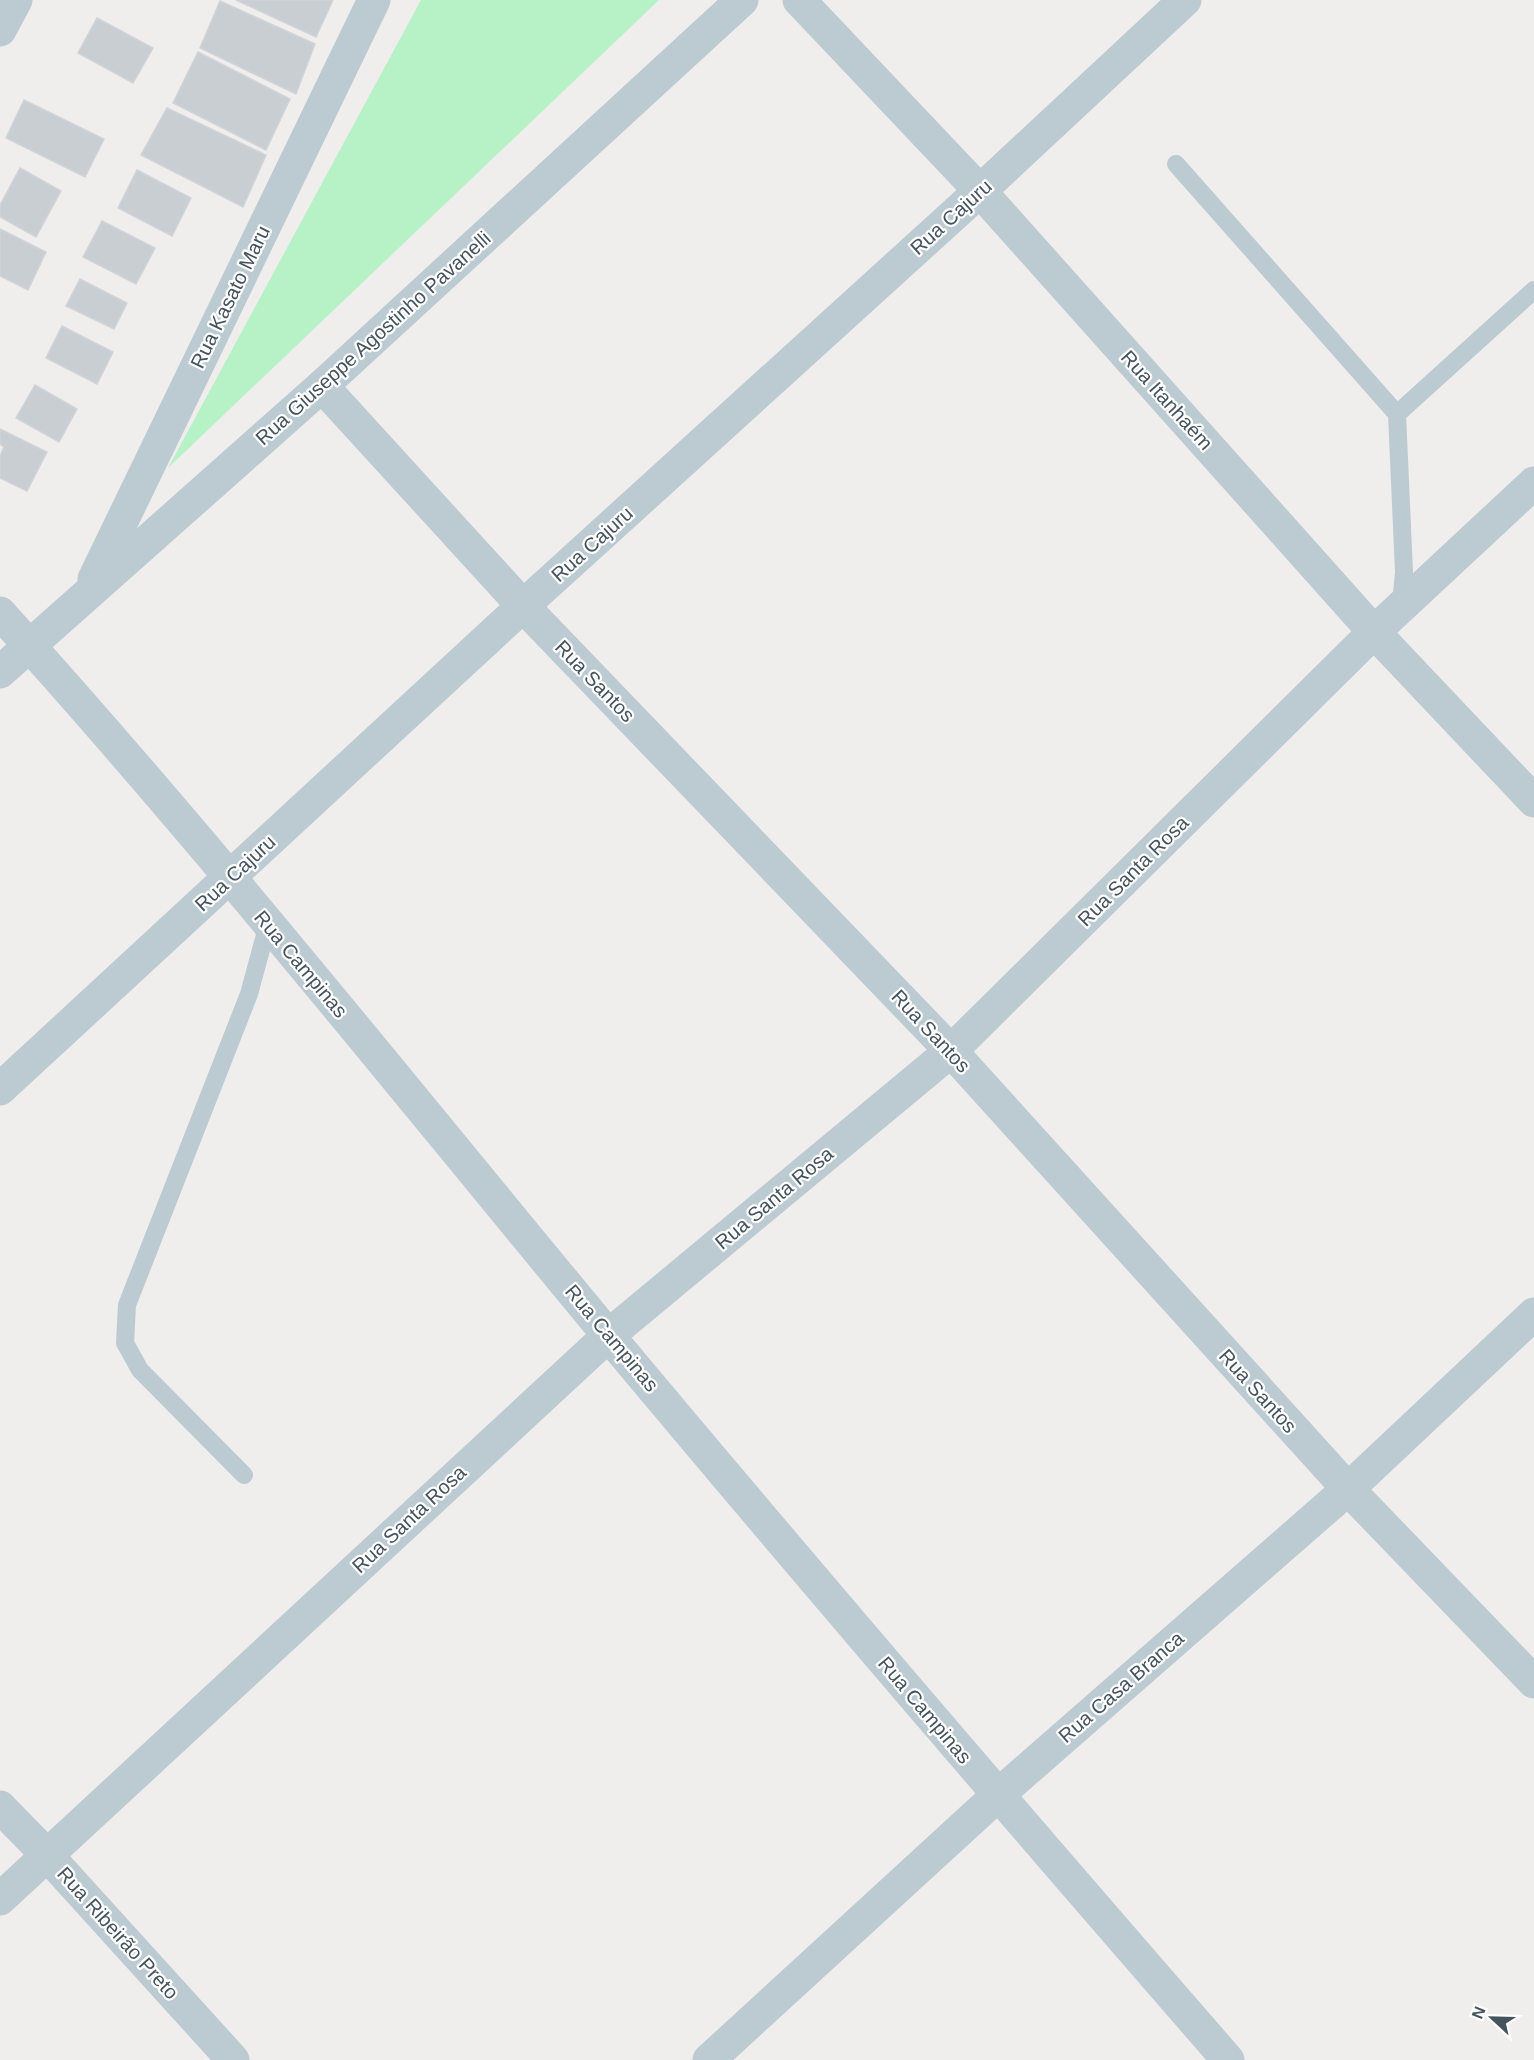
<svg xmlns="http://www.w3.org/2000/svg" width="1534" height="2060" font-family="Arial,sans-serif">
	<style>
		.green { fill: #b7f2c6 }
		.building { fill: #c9ced2; stroke: #d0d4d9; stroke-width: 1.5 }
		.lines { fill: none; stroke-linecap: round; stroke-linejoin: round }
		.service { stroke: #bccad1; stroke-width: 18 }
		.minor { stroke: #bccad1; stroke-width: 33 }
		.labels { text-anchor: middle; stroke-width: 4.5; stroke-linejoin: round; paint-order: stroke }
		.street-label { font-size: 20px; fill: #44535c; stroke: #fff }
	</style>
	<rect width="100%" height="100%" fill="#f0eded"/>
	<polygon class="green" points="421,0 659,0 168,468"/>
	<g class="building">
		<polygon points="236,0 333,0 316,37"/>
		<polygon points="220,1 315,44 296,94 200,48"/>
		<polygon points="97,18 153,48 133,83 78,53"/>
		<polygon points="198,52 290,99 266,150 173,103"/>
		<polygon points="24,100 104,139 85,177 6,138"/>
		<polygon points="167,108 266,155 243,207 141,155"/>
		<polygon points="20,168 61,191 36,237 0,217 0,205"/>
		<polygon points="137,170 191,198 172,236 118,208"/>
		<polygon points="102,221 155,248 136,284 83,257"/>
		<polygon points="0,229 46,252 28,290 0,276"/>
		<polygon points="80,279 127,303 114,329 66,306"/>
		<polygon points="62,326 113,352 97,384 46,358"/>
		<polygon points="35,385 77,409 59,442 16,418"/>
		<polygon points="0,429 47,452 27,491 0,478 0,456 4,447 0,444"/>
	</g>
	<g class="lines">
		<g class="service">
			<polyline points="1176,164 1397,414"/>
			<polyline points="1401,605 1404,572 1397,414 1534,290"/>
			<polyline points="244,1475 140,1370 125,1343 127,1305 249,994 268,924"/>
		</g>
		<g class="minor">
			<polyline points="799,0 980,191 1374,632 1534,801"/>
			<polyline points="0,30 16,0"/>
			<polyline points="322,386 523,606 951,1051 1348,1489 1534,1682"/>
			<polyline points="94,579 374,0"/>
			<path d="M0,613C211,846 407,1093 608,1335C812,1579 1019,1820 1228,2060"/>
			<polyline points="0,672 322,386 742,0"/>
			<polyline points="0,1089 523,606 980,191 1185,0"/>
			<polyline points="0,1807 46,1854 233,2060"/>
			<polyline points="0,1899 609,1335 951,1051 1374,632 1534,483"/>
			<polyline points="709,2060 998,1795 1348,1489 1534,1314"/>
		</g>
	</g>
	<g class="labels">
		<g class="street-label">
			<text transform="translate(951 217) rotate(-42)" y="7">Rua Cajuru</text>
			<text transform="translate(230 297) rotate(-64)" y="7">Rua Kasato Maru</text>
			<text transform="translate(373 338) rotate(-42)" y="7">Rua Giuseppe Agostinho Pavanelli</text>
			<text transform="translate(1167 400) rotate(48)" y="7">Rua Itanhaém</text>
			<text transform="translate(592 544) rotate(-42)" y="7">Rua Cajuru</text>
			<text transform="translate(595 681) rotate(46)" y="7">Rua Santos</text>
			<text transform="translate(1133 871) rotate(-45)" y="7">Rua Santa Rosa</text>
			<text transform="translate(235 873) rotate(-43)" y="7">Rua Cajuru</text>
			<text transform="translate(301 964) rotate(50)" y="7">Rua Campinas</text>
			<text transform="translate(931 1031) rotate(47)" y="7">Rua Santos</text>
			<text transform="translate(774 1198) rotate(-40)" y="7">Rua Santa Rosa</text>
			<text transform="translate(612 1338) rotate(50)" y="7">Rua Campinas</text>
			<text transform="translate(1258 1391) rotate(48)" y="7">Rua Santos</text>
			<text transform="translate(409 1519) rotate(-43)" y="7">Rua Santa Rosa</text>
			<text transform="translate(1121 1687) rotate(-41)" y="7">Rua Casa Branca</text>
			<text transform="translate(925 1710) rotate(50)" y="7">Rua Campinas</text>
			<text transform="translate(118 1933) rotate(48)" y="7">Rua Ribeirão Preto</text>
		</g>
	</g>
	<g transform="translate(1492 2018) rotate(292)" stroke="#ffffff" stroke-width="4.5" paint-order="stroke">
	<path d="M0-4.5L10 22L0 15L-10 22Z" fill="#44535c"/>
	<text y="-9" font-size="16" font-weight="bold" text-anchor="middle" fill="#44535c">N</text>
	</g>
</svg>
